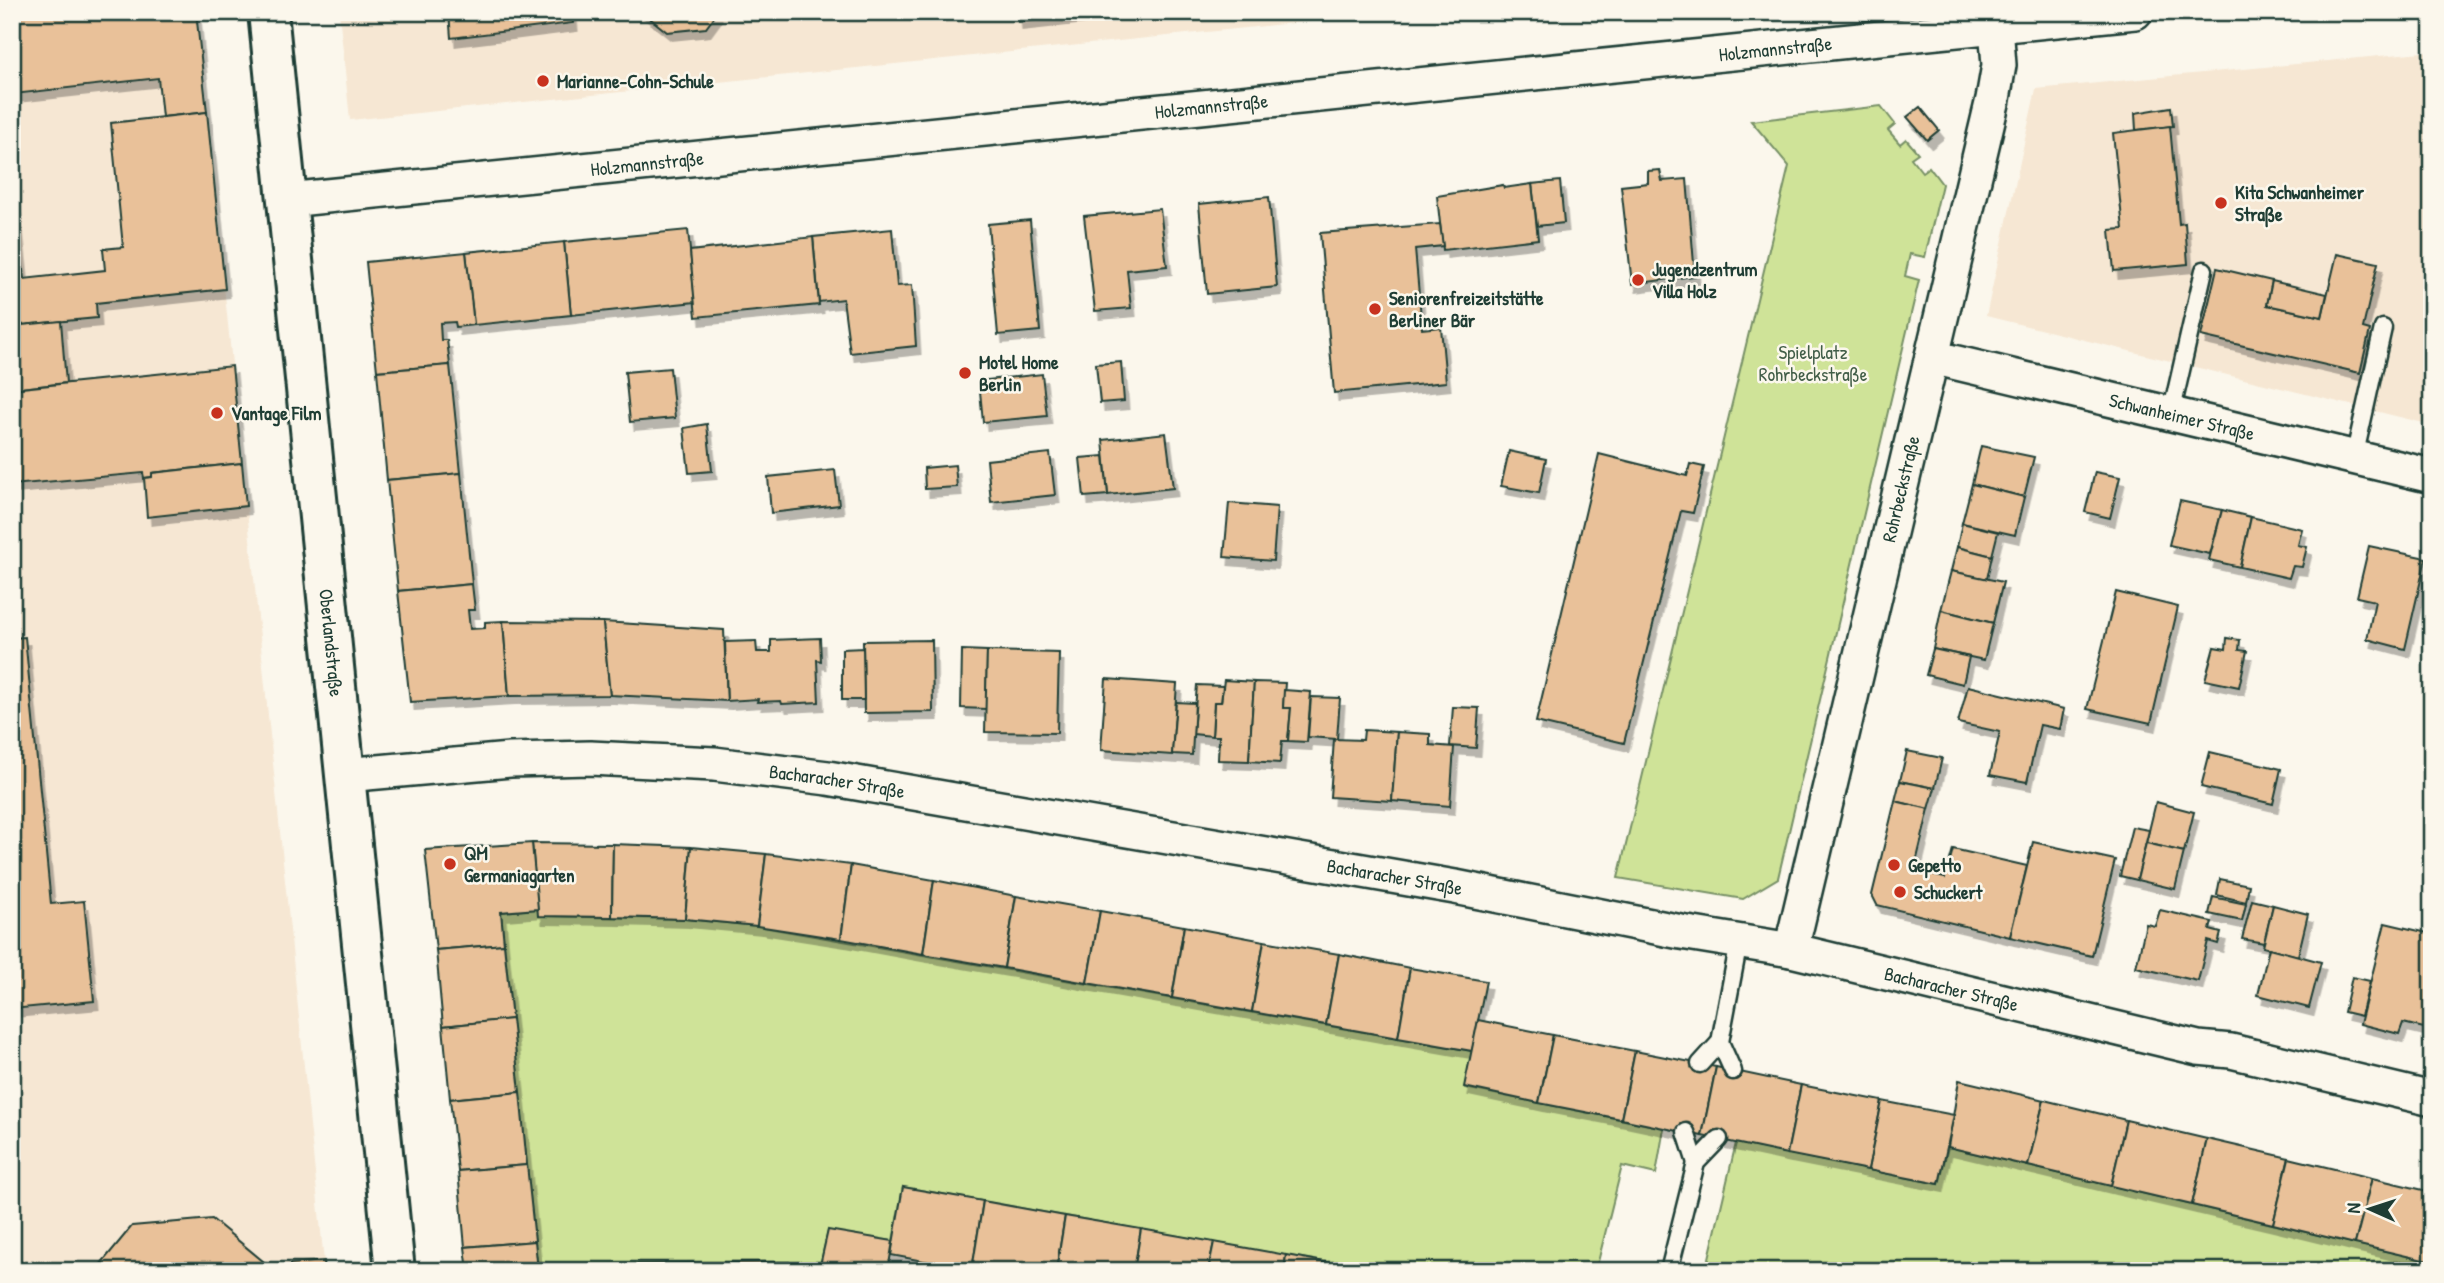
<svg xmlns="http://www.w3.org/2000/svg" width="2444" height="1283" font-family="'Patrick Hand',sans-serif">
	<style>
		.built { fill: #f6e7d3 }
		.green { fill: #cfe398; stroke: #779066; stroke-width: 2 }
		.building { fill: #e9c199; stroke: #1f3d34; stroke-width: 2; filter: url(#shadow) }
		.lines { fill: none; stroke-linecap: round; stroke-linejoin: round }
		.service-casing { stroke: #1f3d34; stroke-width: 21 }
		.minor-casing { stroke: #1f3d34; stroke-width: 38 }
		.tertiary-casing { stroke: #1f3d34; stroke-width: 44 }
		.service { stroke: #fbf7ec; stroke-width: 16 }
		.minor { stroke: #fbf7ec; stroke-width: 33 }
		.tertiary { stroke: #fbf7ec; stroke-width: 38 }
		.poi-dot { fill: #c8321e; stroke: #fbf7ec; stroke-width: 2.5 }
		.labels { text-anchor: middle; stroke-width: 5; stroke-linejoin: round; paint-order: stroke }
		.street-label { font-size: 19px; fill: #1f3d34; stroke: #fbf7ec }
		.poi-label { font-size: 19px; font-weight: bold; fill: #1f3d34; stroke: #fbf7ec; text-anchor: start }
		.park-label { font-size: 19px; fill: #425e48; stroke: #fbf7ec }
	</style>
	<defs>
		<filter id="shadow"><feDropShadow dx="4.5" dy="8" stdDeviation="0" flood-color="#0004"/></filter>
	</defs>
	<rect width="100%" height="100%" fill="#fbf7ec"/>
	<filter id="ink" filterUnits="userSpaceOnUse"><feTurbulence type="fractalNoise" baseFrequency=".0143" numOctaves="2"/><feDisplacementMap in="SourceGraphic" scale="14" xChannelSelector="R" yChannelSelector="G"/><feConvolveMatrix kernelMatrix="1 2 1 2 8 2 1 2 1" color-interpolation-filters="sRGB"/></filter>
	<g filter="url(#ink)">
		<g class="built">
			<polygon points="12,12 196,12 325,1271 12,1271"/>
			<polygon points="339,12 1342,12 1342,18 350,120"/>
			<polygon points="2432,51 2432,425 1986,316 2036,89"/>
		</g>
		<g class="green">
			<polygon points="1881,106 1895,124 1888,130 1900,144 1906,139 1918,153 1911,158 1922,172 1929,167 1942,184 1925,257 1910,254 1905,276 1919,280 1778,878 1743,899 1618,878 1789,166 1751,121"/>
			<polygon points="538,909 539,916 685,919 757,926 1472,1051 1465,1088 1664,1128 1656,1174 1622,1166 1598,1262 1585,1271 1374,1271 903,1187 893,1241 828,1231 819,1270 788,1266 788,1262 579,1265 579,1271 538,1271 501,912"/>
			<polygon points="1736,1143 1939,1184 1948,1147 2432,1262 2432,1271 1706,1271"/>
		</g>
		<g class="building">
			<polygon points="12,12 196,12 207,112 162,117 158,78 14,94"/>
			<polygon points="449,12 572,12 573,23 451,38"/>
			<polygon points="642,12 717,12 717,13 706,28 667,32"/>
			<polygon points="1017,12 1090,12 1090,14 1018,22"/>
			<polygon points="1920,107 1939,130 1927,140 1907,117"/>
			<polygon points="2171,107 2173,126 2136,130 2135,113"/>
			<polygon points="207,112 225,289 96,303 97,318 12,326 12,167 24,279 105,270 103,249 123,247 111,123"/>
			<polygon points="2170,126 2179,224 2185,223 2188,264 2114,271 2110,230 2123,229 2113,133"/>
			<polygon points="1660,170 1662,181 1687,179 1695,276 1632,284 1621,186 1648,183 1648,171"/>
			<polygon points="1560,181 1564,223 1537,226 1532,184"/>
			<polygon points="1532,184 1538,239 1443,250 1437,196 1503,185 1504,188"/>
			<polygon points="1269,197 1277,287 1207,294 1199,204"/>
			<polygon points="1160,209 1167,266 1127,270 1131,308 1095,311 1084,216"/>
			<polygon points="1030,220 1040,331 998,335 988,224"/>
			<polygon points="1440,224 1443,246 1415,249 1422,329 1441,327 1446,382 1334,393 1320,233"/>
			<polygon points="892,229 897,286 912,285 916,346 850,353 843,299 819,302 813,237"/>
			<polygon points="688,230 695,302 571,315 564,242"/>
			<polygon points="813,237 819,305 696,317 690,251"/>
			<polygon points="564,242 571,315 474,325 466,252"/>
			<polygon points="466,252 474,325 456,327 455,322 440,323 441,340 447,340 450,365 377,371 366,262"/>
			<polygon points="2337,254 2378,263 2363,328 2370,330 2360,373 2201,336 2217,268 2272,281 2267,305 2322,317"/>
			<polygon points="2272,281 2327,294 2322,317 2267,305"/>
			<polygon points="61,321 66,383 12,389 12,326"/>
			<polygon points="1121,362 1124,401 1100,403 1096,364"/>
			<polygon points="450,365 461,473 387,480 377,371"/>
			<polygon points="232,366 242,463 152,473 152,477 144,478 143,473 12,485 12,389"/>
			<polygon points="670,368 675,418 630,422 625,372"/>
			<polygon points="1042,374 1047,416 983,422 979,381"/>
			<polygon points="707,424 712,471 689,473 684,428"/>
			<polygon points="1166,433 1173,488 1108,495 1103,440"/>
			<polygon points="1981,446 2034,457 2024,497 1972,484"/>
			<polygon points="1509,451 1546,459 1539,493 1501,486"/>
			<polygon points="1050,453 1055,495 991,502 987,460"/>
			<polygon points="1599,454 1687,476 1690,464 1704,467 1693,513 1681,511 1624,743 1536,722"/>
			<polygon points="1104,456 1108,495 1084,497 1080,458"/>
			<polygon points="242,463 246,506 147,517 144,478 152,477 152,473"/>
			<polygon points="955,465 957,487 925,489 924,468"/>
			<polygon points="835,470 839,505 771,513 768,477"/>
			<polygon points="2095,472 2120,477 2110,518 2085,512"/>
			<polygon points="461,473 472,584 398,591 387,480"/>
			<polygon points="1972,484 2024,497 2015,535 1962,523"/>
			<polygon points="2180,501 2222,510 2210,554 2169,545"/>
			<polygon points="1229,503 1277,507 1273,561 1224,557"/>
			<polygon points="2222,510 2251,517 2240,567 2209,560"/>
			<polygon points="2251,517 2302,529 2298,545 2307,547 2302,567 2293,566 2289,578 2240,567"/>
			<polygon points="1962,523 1998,532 1992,556 1957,547"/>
			<polygon points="2369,546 2426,558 2405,649 2367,639 2375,601 2357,597"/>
			<polygon points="1957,547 1992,556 1987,579 1951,571"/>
			<polygon points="1951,571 2003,582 1993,623 1941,610"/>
			<polygon points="472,584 475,610 468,610 470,629 485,628 485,622 503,621 509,696 410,702 398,591"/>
			<polygon points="2116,592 2178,607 2151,723 2087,709"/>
			<polygon points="1941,610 1993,623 1984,660 1933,649"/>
			<polygon points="503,621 603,622 610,695 509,696"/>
			<polygon points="603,622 724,630 727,701 610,695"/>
			<polygon points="25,637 51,904 84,901 94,1001 12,1009 12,638"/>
			<polygon points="820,638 821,661 817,660 819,702 782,704 781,701 757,702 758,699 727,701 725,642 756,641 757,652 771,652 771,640"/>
			<polygon points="2227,638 2240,640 2239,650 2247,651 2239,687 2205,680 2214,647 2226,649"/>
			<polygon points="932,640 933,712 864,713 863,641"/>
			<polygon points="863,648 864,700 842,700 842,649"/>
			<polygon points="1933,649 1969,657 1963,684 1926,675"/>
			<polygon points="962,650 987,651 986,709 961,708"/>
			<polygon points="987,651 1059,653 1057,733 985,732"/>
			<polygon points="1106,679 1177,684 1172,755 1101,750"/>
			<polygon points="1224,680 1254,682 1249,761 1218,760 1219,736 1212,736 1214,702 1221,702"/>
			<polygon points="1254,682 1285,683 1283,708 1291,708 1288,741 1282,741 1280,763 1249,761"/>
			<polygon points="1197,685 1223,686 1221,702 1214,702 1212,736 1193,734"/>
			<polygon points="1968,686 2064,709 2060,729 2040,725 2027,782 1990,775 2000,732 1958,723"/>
			<polygon points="1284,690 1311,692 1307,742 1288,741 1291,708 1283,708"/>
			<polygon points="1311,697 1340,698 1337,739 1308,737"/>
			<polygon points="1176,702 1195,703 1192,755 1172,754"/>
			<polygon points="1453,707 1479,708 1476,748 1450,746"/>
			<polygon points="1364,730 1397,732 1392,801 1330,797 1334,739 1363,740"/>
			<polygon points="1397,732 1430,734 1430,745 1454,747 1450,806 1392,801"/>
			<polygon points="1907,751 1942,758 1935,788 1900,781"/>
			<polygon points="2210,752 2281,769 2273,804 2201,787"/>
			<polygon points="1900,781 1935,788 1929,809 1895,801"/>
			<polygon points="1895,801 1929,809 1914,871 1945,878 1953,849 2027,866 2010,937 1877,905 1872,895"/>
			<polygon points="2156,802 2194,812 2184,852 2146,843"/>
			<polygon points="2132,827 2149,830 2137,880 2120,876"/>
			<polygon points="2033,842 2115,860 2092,956 2010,937"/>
			<polygon points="532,843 613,844 612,917 538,916"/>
			<polygon points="532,843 538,909 501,912 504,944 436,950 425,850"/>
			<polygon points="2146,843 2184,852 2175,889 2137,880"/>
			<polygon points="613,844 691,847 685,919 612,917"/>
			<polygon points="691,847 766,854 757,926 685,919"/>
			<polygon points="766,854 851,865 841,939 757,926"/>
			<polygon points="851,865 934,880 923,954 841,939"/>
			<polygon points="2220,879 2249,885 2246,902 2217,895"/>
			<polygon points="934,880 1016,896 1004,968 923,954"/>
			<polygon points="1016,896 1100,911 1087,983 1004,968"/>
			<polygon points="2213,897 2246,904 2242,921 2209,914"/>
			<polygon points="2252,900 2273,905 2264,943 2242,939"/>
			<polygon points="2273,905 2308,914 2298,956 2263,947"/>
			<polygon points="2160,910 2212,922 2210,930 2221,933 2218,944 2208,941 2198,981 2136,967 2146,924 2155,926"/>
			<polygon points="1100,911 1184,926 1172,998 1087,983"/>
			<polygon points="2385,923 2432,934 2432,1030 2403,1023 2399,1034 2360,1024"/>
			<polygon points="1184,926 1264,941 1252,1012 1172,998"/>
			<polygon points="1264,941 1339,954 1326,1025 1252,1012"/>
			<polygon points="504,944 512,1019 443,1026 436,950"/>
			<polygon points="2269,948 2321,962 2309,1008 2258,995"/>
			<polygon points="1339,954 1410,968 1398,1038 1326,1025"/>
			<polygon points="1410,968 1486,981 1472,1051 1398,1038"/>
			<polygon points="2352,977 2370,981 2361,1016 2344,1012"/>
			<polygon points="512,1019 520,1092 450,1099 443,1026"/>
			<polygon points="1478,1020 1553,1035 1539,1103 1464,1087"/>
			<polygon points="1553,1035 1635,1051 1621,1119 1539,1103"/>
			<polygon points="1635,1051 1716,1067 1702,1136 1621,1119"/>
			<polygon points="1716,1067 1801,1085 1787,1154 1702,1136"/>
			<polygon points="1959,1080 2044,1100 2028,1166 1948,1147"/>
			<polygon points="1801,1085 1882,1101 1868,1170 1787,1154"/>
			<polygon points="520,1092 527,1165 458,1171 450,1099"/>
			<polygon points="2044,1100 2126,1120 2111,1186 2028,1166"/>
			<polygon points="1882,1101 1954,1115 1939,1184 1868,1170"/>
			<polygon points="2126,1120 2207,1139 2192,1205 2111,1186"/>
			<polygon points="2207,1139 2289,1158 2273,1224 2192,1205"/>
			<polygon points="2289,1158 2372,1178 2355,1244 2273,1224"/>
			<polygon points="527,1165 535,1241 465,1247 458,1171"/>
			<polygon points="2372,1178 2432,1192 2432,1262 2355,1244"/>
			<polygon points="903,1187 983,1201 972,1270 891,1255"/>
			<polygon points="983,1201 1065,1216 1056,1271 972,1270"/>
			<polygon points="1065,1216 1141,1229 1134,1271 1056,1271"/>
			<polygon points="212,1219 275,1271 288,1270 290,1264 324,1261 325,1271 95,1271 132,1226"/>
			<polygon points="1141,1229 1214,1242 1208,1271 1134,1271"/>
			<polygon points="828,1230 893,1241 888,1271 788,1271 788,1266 819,1270"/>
			<polygon points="535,1241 538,1271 468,1271 465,1247"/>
			<polygon points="1214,1242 1286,1255 1284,1271 1208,1271"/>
			<polygon points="1286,1255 1368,1270 1284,1271"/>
			<polygon points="789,1262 788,1271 685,1271 685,1263"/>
			<polygon points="685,1263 685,1271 579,1271 578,1265"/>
		</g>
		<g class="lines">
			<defs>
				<g id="service">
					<polyline points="2171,414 2204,270"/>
					<polyline points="2354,458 2383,328"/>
					<polyline points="1720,1042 1733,1071"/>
					<polyline points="1700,1064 1720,1042 1739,942"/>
					<polyline points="1686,1132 1696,1163"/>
					<polyline points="1669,1271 1696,1163 1719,1139"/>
				</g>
				<g id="minor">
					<path id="s1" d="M287,200L2135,12"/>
					<path id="s2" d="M1932,357L2432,476"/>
					<path id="s3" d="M345,775L510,760L590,758L714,764L828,778L1455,887L1681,932L1791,950L2198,1048L2231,1051L2432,1099"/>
					<path id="s4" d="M1791,950L1993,99L1999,65L1996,26"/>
				</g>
				<g id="tertiary">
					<path id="s5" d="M268,12L395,1271"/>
				</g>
			</defs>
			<use href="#service" class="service-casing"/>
			<use href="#minor" class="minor-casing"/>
			<use href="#tertiary" class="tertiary-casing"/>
			<use href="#service" class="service"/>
			<use href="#minor" class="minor"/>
			<use href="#tertiary" class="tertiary"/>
		</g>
	</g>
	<g class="poi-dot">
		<circle cx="543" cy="81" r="7"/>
		<circle cx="2221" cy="203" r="7"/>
		<circle cx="1638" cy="280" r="7"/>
		<circle cx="1375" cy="309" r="7"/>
		<circle cx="965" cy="373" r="7"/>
		<circle cx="217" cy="413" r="7"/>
		<circle cx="450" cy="864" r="7"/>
		<circle cx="1894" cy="865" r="7"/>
		<circle cx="1900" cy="892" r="7"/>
	</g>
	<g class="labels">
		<g class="street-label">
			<text dy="7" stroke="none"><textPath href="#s1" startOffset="1496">Holzmannstraße</textPath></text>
			<text dy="7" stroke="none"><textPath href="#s1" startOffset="929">Holzmannstraße</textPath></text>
			<text dy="7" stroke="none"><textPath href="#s1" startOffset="362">Holzmannstraße</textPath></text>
			<text dy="7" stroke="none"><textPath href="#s2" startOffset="257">Schwanheimer Straße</textPath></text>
			<text dy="7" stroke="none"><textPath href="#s4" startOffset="474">Rohrbeckstraße</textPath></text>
			<text dy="7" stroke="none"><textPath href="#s5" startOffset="634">Oberlandstraße</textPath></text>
			<text dy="7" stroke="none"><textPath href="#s3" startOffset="494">Bacharacher Straße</textPath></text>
			<text dy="7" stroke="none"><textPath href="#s3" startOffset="1060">Bacharacher Straße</textPath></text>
			<text dy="7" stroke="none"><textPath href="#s3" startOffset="1628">Bacharacher Straße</textPath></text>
		</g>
		<g class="poi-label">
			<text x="557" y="88">Marianne-Cohn-Schule</text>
			<text x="2235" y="199">Kita Schwanheimer<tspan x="2235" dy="22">Straße</tspan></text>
			<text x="1652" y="276">Jugendzentrum<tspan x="1652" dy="22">Villa Holz</tspan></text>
			<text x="1389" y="305">Seniorenfreizeitstätte<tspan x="1389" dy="22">Berliner Bär</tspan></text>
			<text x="979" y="369">Motel Home<tspan x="979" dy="22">Berlin</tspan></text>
			<text x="231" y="420">Vantage Film</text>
			<text x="464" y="860">QM<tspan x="464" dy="22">Germaniagarten</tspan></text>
			<text x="1908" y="872">Gepetto</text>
			<text x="1914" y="899">Schuckert</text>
		</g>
		<g class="park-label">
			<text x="1813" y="359">Spielplatz<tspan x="1813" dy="22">Rohrbeckstraße</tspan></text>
		</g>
	</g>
	<rect width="2444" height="1283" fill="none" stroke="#fbf7ec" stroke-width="42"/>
	<rect x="21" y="21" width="2402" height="1241" fill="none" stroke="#1f3d34" stroke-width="2.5" filter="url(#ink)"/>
	<g transform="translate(2370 1209) rotate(273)" stroke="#fbf7ec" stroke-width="5" paint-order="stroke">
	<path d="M0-5L12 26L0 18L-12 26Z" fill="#1f3d34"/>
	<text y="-10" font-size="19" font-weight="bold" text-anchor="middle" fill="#1f3d34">N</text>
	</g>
</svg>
